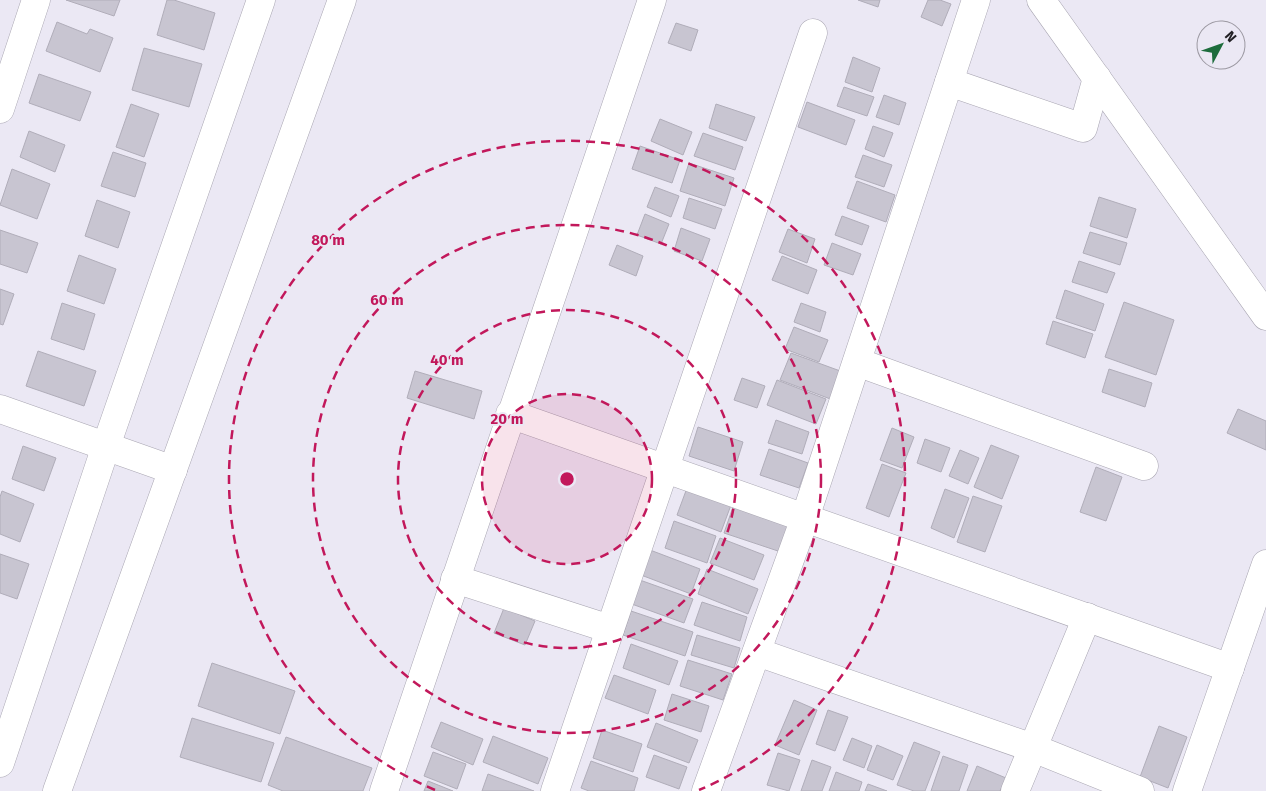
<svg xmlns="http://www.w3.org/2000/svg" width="1266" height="791" font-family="'Fira Sans',sans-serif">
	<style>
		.building { fill: #c8c5d1; stroke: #b0adb9 }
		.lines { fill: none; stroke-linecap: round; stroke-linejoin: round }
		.street-casing { stroke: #a9a6b2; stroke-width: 29 }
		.secondary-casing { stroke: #a9a6b2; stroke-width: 29 }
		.street { stroke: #fff; stroke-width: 28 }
		.secondary { stroke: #fff; stroke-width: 28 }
		.ring { fill: none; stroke: #c2185b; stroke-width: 2.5; stroke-dasharray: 9 6 }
		.centre { fill: #c2185b; stroke: #ebe8f4; stroke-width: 2.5 }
		.ring-label { font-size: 15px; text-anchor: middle; font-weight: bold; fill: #c2185b; stroke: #ebe8f4; stroke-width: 4; stroke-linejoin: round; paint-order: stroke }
	</style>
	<rect width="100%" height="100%" fill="#ebe8f4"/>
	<g class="building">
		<polygon points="66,0 120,0 114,16"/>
		<polygon points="167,0 174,0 215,13 204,50 157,35"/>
		<polygon points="858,0 880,0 878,7"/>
		<polygon points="928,0 940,0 951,4 942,26 921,17"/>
		<polygon points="57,22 87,34 90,29 113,38 100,72 46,51"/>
		<polygon points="676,23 698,30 691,51 668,43"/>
		<polygon points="144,48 202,64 189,107 132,90"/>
		<polygon points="853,57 880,68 872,92 845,82"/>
		<polygon points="39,74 91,92 80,121 29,103"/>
		<polygon points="844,87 874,97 867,116 837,106"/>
		<polygon points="884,95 906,103 899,125 876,117"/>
		<polygon points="807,102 855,120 846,145 798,127"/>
		<polygon points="131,104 159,114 144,157 116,147"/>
		<polygon points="716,104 755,117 746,141 709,128"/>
		<polygon points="660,119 692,132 683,155 651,141"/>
		<polygon points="873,126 893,133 884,157 865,149"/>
		<polygon points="29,131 65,145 55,172 20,157"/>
		<polygon points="703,133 743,147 735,170 694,156"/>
		<polygon points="640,146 680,160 672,183 632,169"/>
		<polygon points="113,152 146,163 135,197 101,186"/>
		<polygon points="863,155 892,165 884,187 855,177"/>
		<polygon points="689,163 734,178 725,206 680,191"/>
		<polygon points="12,169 50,184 37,219 0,205"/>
		<polygon points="857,181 895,195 886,222 847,208"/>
		<polygon points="655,187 679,196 671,217 647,207"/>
		<polygon points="1099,197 1136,209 1127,238 1090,226"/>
		<polygon points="689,198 722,209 715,229 683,218"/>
		<polygon points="97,200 130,212 118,248 85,236"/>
		<polygon points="645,214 669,224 661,244 637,235"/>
		<polygon points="842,216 869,226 862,245 835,235"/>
		<polygon points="681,228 710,239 702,261 674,251"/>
		<polygon points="788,229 815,239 807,263 779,252"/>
		<polygon points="0,230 38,243 27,273 0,264"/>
		<polygon points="1090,232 1127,243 1120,265 1083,253"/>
		<polygon points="832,243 861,254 853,275 824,265"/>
		<polygon points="617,245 643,256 636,276 609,265"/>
		<polygon points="79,255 116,269 104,304 67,291"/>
		<polygon points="782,256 817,270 808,294 772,280"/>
		<polygon points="1079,261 1115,273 1107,293 1072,282"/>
		<polygon points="0,289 14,294 3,325 0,324"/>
		<polygon points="1065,290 1104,304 1095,331 1056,318"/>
		<polygon points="1124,302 1174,320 1156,375 1105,357"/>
		<polygon points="62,303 95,314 84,350 51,339"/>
		<polygon points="801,303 826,312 820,332 794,322"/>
		<polygon points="1053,321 1093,334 1085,358 1046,344"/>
		<polygon points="794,327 828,340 819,362 785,349"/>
		<polygon points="38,351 96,371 84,406 26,386"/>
		<polygon points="791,353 843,372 833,400 780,380"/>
		<polygon points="1109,369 1152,383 1145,407 1102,392"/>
		<polygon points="415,371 482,391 474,419 407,398"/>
		<polygon points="742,378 765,386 757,408 734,400"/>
		<polygon points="777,380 826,399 816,424 767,405"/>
		<polygon points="1238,409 1266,421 1266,450 1227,433"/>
		<polygon points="776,420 809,432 802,454 768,443"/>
		<polygon points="698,427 743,442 734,471 689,456"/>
		<polygon points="892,428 914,437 902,468 880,460"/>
		<polygon points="925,439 950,448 941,472 917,463"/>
		<polygon points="991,445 1019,456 1002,499 974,487"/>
		<polygon points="23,446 56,458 44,491 12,479"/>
		<polygon points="769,449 808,463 799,488 760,475"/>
		<polygon points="960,450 979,458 968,484 949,476"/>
		<polygon points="882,464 906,473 889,517 866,508"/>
		<polygon points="1096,467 1122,477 1106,521 1080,512"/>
		<polygon points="687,488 731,505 721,532 677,515"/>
		<polygon points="945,489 969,498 954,538 931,528"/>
		<polygon points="2,491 34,504 20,542 0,534 0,497"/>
		<polygon points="973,496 1002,506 985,552 957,542"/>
		<polygon points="735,501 792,520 781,552 724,533"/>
		<polygon points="674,521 716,536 707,563 665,548"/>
		<polygon points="720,538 764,555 754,580 710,563"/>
		<polygon points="650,550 700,569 691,594 641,575"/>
		<polygon points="0,554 29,564 17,599 0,593"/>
		<polygon points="707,569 758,589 748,614 698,594"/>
		<polygon points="637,579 693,599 684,623 629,603"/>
		<polygon points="702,602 747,617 740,641 694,625"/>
		<polygon points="504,608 535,621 525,645 494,633"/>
		<polygon points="631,611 693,632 685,656 623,635"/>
		<polygon points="697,635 740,648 734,668 691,655"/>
		<polygon points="631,644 678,661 669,685 623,668"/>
		<polygon points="688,660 732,674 723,700 680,686"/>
		<polygon points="212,663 295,691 280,734 198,706"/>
		<polygon points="614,675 656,690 648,714 605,698"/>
		<polygon points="672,694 709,706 701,732 664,720"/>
		<polygon points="794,700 817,710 799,755 775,745"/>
		<polygon points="828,710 848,717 835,751 816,744"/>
		<polygon points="192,718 274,743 261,782 180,757"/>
		<polygon points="441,722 483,739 473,765 431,747"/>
		<polygon points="656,723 698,740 689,763 647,747"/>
		<polygon points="1159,726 1187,737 1168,788 1140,777"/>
		<polygon points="602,730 642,744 633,772 593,758"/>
		<polygon points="493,736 548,758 538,784 483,762"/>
		<polygon points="286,737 372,768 363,791 283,791 268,785"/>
		<polygon points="852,738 872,746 864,768 843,760"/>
		<polygon points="914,742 940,752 925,791 914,791 897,785"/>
		<polygon points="877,745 903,756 893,780 867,770"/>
		<polygon points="433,752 466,764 457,789 424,776"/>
		<polygon points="778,753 800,760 789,791 767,785"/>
		<polygon points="654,755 687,767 679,789 646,777"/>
		<polygon points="943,756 968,765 959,791 931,791"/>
		<polygon points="812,760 831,767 822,791 801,791"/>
		<polygon points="591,761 638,778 634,791 589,791 581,788"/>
		<polygon points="977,766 1006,778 1000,791 967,791"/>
		<polygon points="836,772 862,782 859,791 829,791"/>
		<polygon points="488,774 534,791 482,791"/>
		<polygon points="428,781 453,791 424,791"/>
		<polygon points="868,784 887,791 865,791"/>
	</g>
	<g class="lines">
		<defs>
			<g id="street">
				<polyline points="1041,0 1266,316"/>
				<polyline points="949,82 1083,128 1097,78"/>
				<polyline points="0,109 36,0"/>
				<polyline points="857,362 1144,466"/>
				<polyline points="0,409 173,470"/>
				<polyline points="510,414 1230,668"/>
				<polyline points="455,579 610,629"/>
				<polyline points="757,652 1033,748 1140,791"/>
				<polyline points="0,763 106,446 261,0"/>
				<polyline points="384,791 652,0"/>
				<polyline points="555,791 813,33"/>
				<polyline points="706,791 805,518 976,0"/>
				<polyline points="1015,791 1087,617"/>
				<polyline points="1187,791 1266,564"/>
			</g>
			<polyline id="secondary" points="57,791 342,0"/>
		</defs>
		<use href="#street" class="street-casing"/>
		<use href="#secondary" class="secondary-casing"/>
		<use href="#street" class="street"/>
		<use href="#secondary" class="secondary"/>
	</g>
	<circle cx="567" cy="479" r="85" fill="#c2185b" fill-opacity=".12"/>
	<g class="ring">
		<circle cx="567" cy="479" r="85"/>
		<circle cx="567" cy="479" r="169"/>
		<circle cx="567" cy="479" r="254"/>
		<path d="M435 790A338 338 0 1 1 699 790"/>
	</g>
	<circle cx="567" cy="479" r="8" class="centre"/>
	<g class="ring-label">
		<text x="328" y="245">80 m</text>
		<text x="387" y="305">60 m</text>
		<text x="447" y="365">40 m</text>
		<text x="507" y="424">20 m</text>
	</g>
	<g transform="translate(1221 45) rotate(49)"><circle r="24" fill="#ebe8f4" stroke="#9b98a1"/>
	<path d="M0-4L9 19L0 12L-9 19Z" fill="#1d6c3c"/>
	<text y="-8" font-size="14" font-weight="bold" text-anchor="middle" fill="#222125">N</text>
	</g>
</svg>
